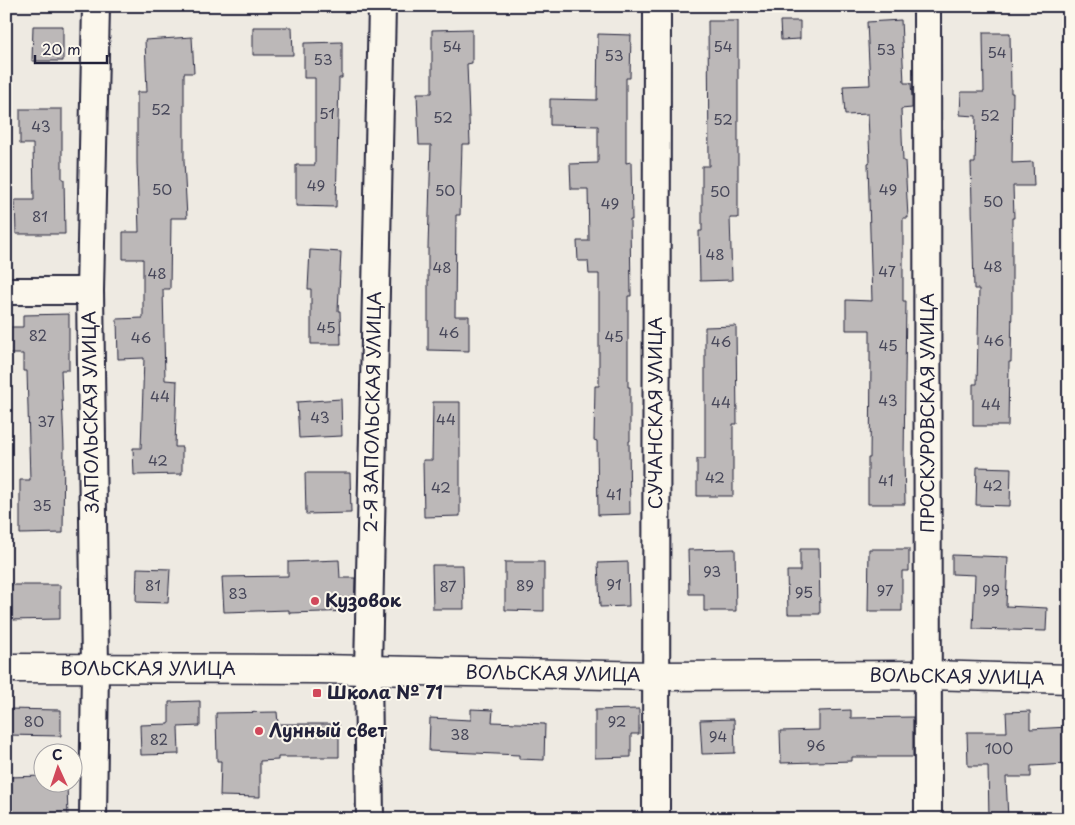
<svg xmlns="http://www.w3.org/2000/svg" width="1075" height="825" font-family="'Playpen Sans',sans-serif">
	<style>
		.building { fill: #bcb8b8; stroke: #22223b }
		.lines { fill: none; stroke-linecap: round; stroke-linejoin: round }
		.street-casing { stroke: #22223b; stroke-width: 30 }
		.secondary-casing { stroke: #22223b; stroke-width: 31 }
		.street { stroke: #fbf7ec; stroke-width: 26 }
		.secondary { stroke: #fbf7ec; stroke-width: 28 }
		.poi-dot { fill: #d1495b; stroke: #fbf7ec; stroke-width: 2 }
		.labels { text-anchor: middle; stroke-width: 4; stroke-linejoin: round; paint-order: stroke }
		.number-label { font-size: 15px; fill: #48485a }
		.street-label { font-size: 18px; fill: #22223b; stroke: #fbf7ec }
		.poi-label { font-size: 18px; font-weight: bold; fill: #22223b; stroke: #fbf7ec; text-anchor: start }
	</style>
	<rect width="100%" height="100%" fill="#eeeae2"/>
	<filter id="ink" filterUnits="userSpaceOnUse"><feTurbulence type="fractalNoise" baseFrequency=".02" numOctaves="2"/><feDisplacementMap in="SourceGraphic" scale="10" xChannelSelector="R" yChannelSelector="G"/><feConvolveMatrix kernelMatrix="1 2 1 2 8 2 1 2 1" color-interpolation-filters="sRGB"/></filter>
	<g filter="url(#ink)">
		<g class="building">
			<polygon points="901,20 904,83 911,83 912,98 912,108 901,109 903,161 905,161 908,218 903,218 903,301 906,301 904,458 905,504 868,504 868,458 870,458 871,362 870,362 870,330 846,330 846,300 872,301 868,163 870,162 868,114 845,115 843,86 870,85 867,22"/>
			<polygon points="708,21 738,21 738,218 730,218 732,280 700,281 699,231 702,231 702,166 709,166"/>
			<polygon points="780,21 800,21 800,39 781,40"/>
			<polygon points="33,26 63,26 63,61 32,61"/>
			<polygon points="253,27 292,27 293,55 253,55"/>
			<polygon points="472,29 472,63 467,64 470,144 462,144 460,215 456,215 455,316 469,316 469,351 428,350 428,248 431,145 419,145 417,93 432,93 432,30"/>
			<polygon points="983,33 1010,33 1011,93 1013,93 1012,163 1033,162 1034,186 1013,186 1014,218 1012,218 1012,306 1011,362 1009,362 1008,426 973,426 973,384 977,384 979,289 974,289 971,163 975,163 976,116 960,115 961,92 984,92"/>
			<polygon points="598,34 631,35 630,78 626,78 626,163 631,162 632,220 630,220 631,296 628,296 628,387 630,387 630,441 629,441 630,514 598,515 597,441 594,440 595,386 599,386 599,274 589,274 588,261 578,261 577,241 589,241 588,189 571,189 570,164 598,163 598,126 550,125 550,99 597,100"/>
			<polygon points="192,37 194,73 184,73 184,161 187,218 171,218 170,289 163,289 165,380 177,381 175,447 182,447 182,474 134,475 133,448 141,448 144,358 118,359 117,319 143,318 143,259 123,259 123,232 139,232 137,163 137,92 147,92 145,40"/>
			<polygon points="342,42 342,78 339,78 336,207 296,206 296,165 315,165 315,78 304,78 304,43"/>
			<polygon points="20,109 62,109 62,179 64,179 65,234 16,234 15,200 34,200 33,144 20,144"/>
			<polygon points="310,250 341,252 338,311 340,311 341,344 311,344 311,289 308,289"/>
			<polygon points="69,314 69,370 61,370 64,447 63,533 20,534 20,480 30,480 27,371 23,371 23,354 6,354 6,327 23,327 23,315"/>
			<polygon points="736,326 737,424 733,424 733,496 697,496 697,459 705,459 705,327"/>
			<polygon points="341,399 342,436 299,438 297,402"/>
			<polygon points="433,402 460,402 460,516 424,517 423,460 432,460"/>
			<polygon points="977,467 1011,468 1010,506 976,505"/>
			<polygon points="305,473 350,473 351,513 306,514"/>
			<polygon points="735,549 736,611 704,611 704,594 689,594 688,550"/>
			<polygon points="800,549 819,549 820,614 788,614 787,571 800,571"/>
			<polygon points="869,549 909,549 909,571 902,571 902,611 868,611"/>
			<polygon points="952,555 1008,557 1006,606 1047,608 1046,631 973,629 975,575 952,574"/>
			<polygon points="339,560 340,578 355,578 354,611 289,613 289,610 224,612 222,577 288,576 288,562"/>
			<polygon points="505,562 544,562 544,611 505,610"/>
			<polygon points="628,562 629,606 600,607 598,563"/>
			<polygon points="432,565 463,565 464,609 433,609"/>
			<polygon points="137,568 170,569 168,603 136,602"/>
			<polygon points="10,585 60,585 60,619 11,620"/>
			<polygon points="200,701 200,726 178,727 179,754 141,755 140,725 169,724 169,702"/>
			<polygon points="6,709 61,710 61,736 6,735"/>
			<polygon points="471,709 493,710 492,722 545,724 544,760 519,759 519,755 429,751 430,718 471,720"/>
			<polygon points="639,709 639,734 631,734 631,757 595,758 595,710"/>
			<polygon points="851,710 851,718 913,717 913,757 852,757 852,761 781,763 780,731 819,730 819,711"/>
			<polygon points="1030,711 1030,729 1069,727 1069,764 1031,766 1031,777 1006,777 1008,819 989,819 988,766 968,766 967,732 1007,732 1006,712"/>
			<polygon points="277,712 278,724 339,724 339,757 278,757 278,760 260,761 260,797 220,796 221,761 217,761 216,713"/>
			<polygon points="734,719 735,753 702,754 700,720"/>
			<polygon points="42,776 42,782 67,782 68,819 11,819 10,777"/>
		</g>
		<g class="lines">
			<defs>
				<g id="street">
					<polyline points="927,6 928,819"/>
					<polyline points="6,291 90,291"/>
					<polyline points="93,819 95,668 90,291 96,6"/>
					<polyline points="370,819 368,670 382,6"/>
					<polyline points="656,819 657,6"/>
				</g>
				<polyline id="secondary" points="6,668 318,669 655,676 929,675 1069,679"/>
			</defs>
			<use href="#street" class="street-casing"/>
			<use href="#secondary" class="secondary-casing"/>
			<use href="#street" class="street"/>
			<use href="#secondary" class="secondary"/>
		</g>
	</g>
	<g class="poi-dot">
		<circle cx="315" cy="601" r="5"/>
		<rect x="312" y="688" width="10" height="10" rx="2.5"/>
		<circle cx="259" cy="731" r="5"/>
	</g>
	<g class="labels">
		<g class="number-label">
			<text x="452" y="52">54</text>
			<text x="723" y="52">54</text>
			<text x="886" y="55">53</text>
			<text x="997" y="58">54</text>
			<text x="614" y="61">53</text>
			<text x="323" y="65">53</text>
			<text x="161" y="115">52</text>
			<text x="327" y="119">51</text>
			<text x="990" y="121">52</text>
			<text x="443" y="123">52</text>
			<text x="723" y="125">52</text>
			<text x="41" y="132">43</text>
			<text x="316" y="191">49</text>
			<text x="162" y="195">50</text>
			<text x="888" y="195">49</text>
			<text x="445" y="196">50</text>
			<text x="720" y="197">50</text>
			<text x="993" y="207">50</text>
			<text x="610" y="209">49</text>
			<text x="40" y="222">81</text>
			<text x="715" y="260">48</text>
			<text x="993" y="272">48</text>
			<text x="442" y="273">48</text>
			<text x="887" y="277">47</text>
			<text x="157" y="279">48</text>
			<text x="326" y="333">45</text>
			<text x="449" y="338">46</text>
			<text x="38" y="341">82</text>
			<text x="614" y="342">45</text>
			<text x="141" y="343">46</text>
			<text x="994" y="346">46</text>
			<text x="721" y="347">46</text>
			<text x="888" y="351">45</text>
			<text x="160" y="402">44</text>
			<text x="888" y="406">43</text>
			<text x="721" y="408">44</text>
			<text x="991" y="410">44</text>
			<text x="320" y="423">43</text>
			<text x="446" y="425">44</text>
			<text x="46" y="427">37</text>
			<text x="158" y="466">42</text>
			<text x="715" y="483">42</text>
			<text x="886" y="486">41</text>
			<text x="993" y="491">42</text>
			<text x="441" y="493">42</text>
			<text x="614" y="500">41</text>
			<text x="42" y="511">35</text>
			<text x="712" y="577">93</text>
			<text x="614" y="590">91</text>
			<text x="153" y="591">81</text>
			<text x="525" y="591">89</text>
			<text x="448" y="592">87</text>
			<text x="885" y="596">97</text>
			<text x="991" y="596">99</text>
			<text x="804" y="598">95</text>
			<text x="238" y="599">83</text>
			<text x="34" y="727">80</text>
			<text x="617" y="727">92</text>
			<text x="460" y="740">38</text>
			<text x="718" y="742">94</text>
			<text x="159" y="745">82</text>
			<text x="816" y="751">96</text>
			<text x="999" y="754">100</text>
		</g>
		<g class="street-label">
			<text transform="translate(91 412) rotate(-91)" y="6">ЗАПОЛЬСКАЯ УЛИЦА</text>
			<text transform="translate(373 412) rotate(-89)" y="6">2-Я ЗАПОЛЬСКАЯ УЛИЦА</text>
			<text transform="translate(656 413) rotate(-90)" y="6">СУЧАНСКАЯ УЛИЦА</text>
			<text transform="translate(928 413) rotate(-90)" y="6">ПРОСКУРОВСКАЯ УЛИЦА</text>
			<text x="148" y="675">ВОЛЬСКАЯ УЛИЦА</text>
			<text transform="translate(553 674) rotate(1)" y="6">ВОЛЬСКАЯ УЛИЦА</text>
			<text transform="translate(957 677) rotate(1)" y="6">ВОЛЬСКАЯ УЛИЦА</text>
		</g>
		<g class="poi-label">
			<text x="325" y="607">Кузовок</text>
			<text x="327" y="699">Школа № 71</text>
			<text x="269" y="737">Лунный свет</text>
		</g>
	</g>
	<rect width="1075" height="825" fill="none" stroke="#fbf7ec" stroke-width="25"/>
	<rect x="12" y="12" width="1050" height="800" fill="none" stroke="#22223b" stroke-width="2" filter="url(#ink)"/>
	<g transform="translate(58 768) rotate(357)"><circle r="24" fill="#fbf7ec" stroke="#a4a2a5"/>
	<path d="M0-4L9 19L0 12L-9 19Z" fill="#d1495b"/>
	<text y="-8" font-size="14" font-weight="bold" text-anchor="middle" fill="#22223b">С</text>
	</g>
	<path d="M35 55v8h72v-8" fill="none" stroke="#22223b" stroke-width="2.5"/>
	<text x="42" y="55" font-size="15" fill="#22223b" stroke="#fbf7ec" stroke-width="4" paint-order="stroke">20 m</text>
</svg>
